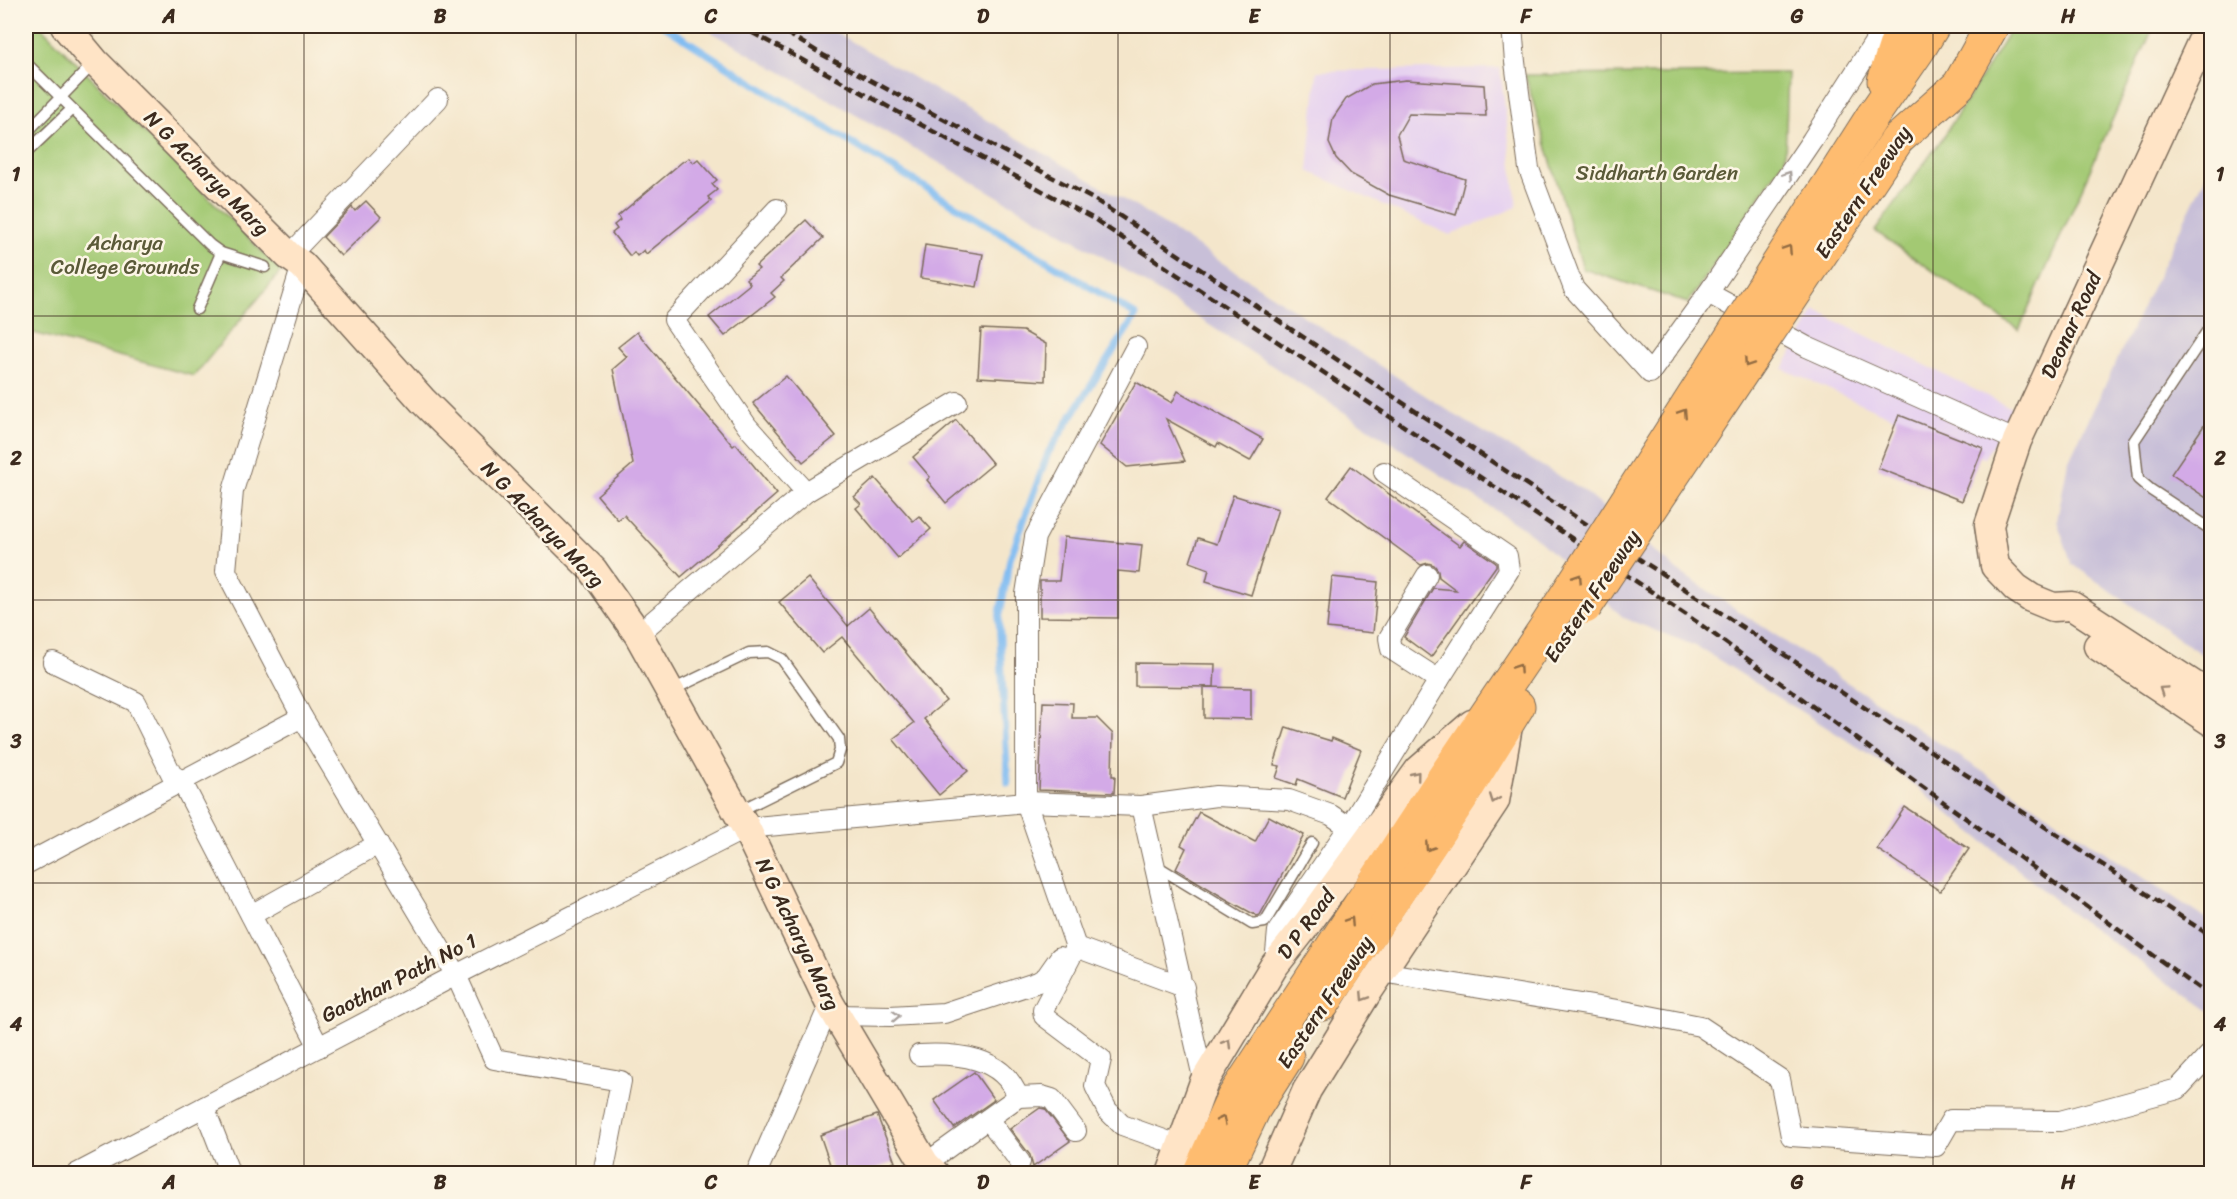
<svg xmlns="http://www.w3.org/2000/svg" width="2237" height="1199" font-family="Sriracha,sans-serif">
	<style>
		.built { fill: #e6d2f0 }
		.industrial { fill: #c8bfd8 }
		.green { fill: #a3c973; stroke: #6f7a48; stroke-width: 1.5 }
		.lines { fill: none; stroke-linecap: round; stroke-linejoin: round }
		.stream { stroke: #80bcf2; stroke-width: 7 }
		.building { fill: #d3aae7 }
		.lane-casing { stroke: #7c6c5b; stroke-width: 13 }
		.street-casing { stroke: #7c6c5b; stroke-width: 22 }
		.secondary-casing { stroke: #7c6c5b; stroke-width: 31 }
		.highway-casing { stroke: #7c6c5b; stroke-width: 35 }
		.lane { stroke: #fff; stroke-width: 10 }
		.street { stroke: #fff; stroke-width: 20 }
		.secondary { stroke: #ffe4c6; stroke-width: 28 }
		.highway { stroke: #febc70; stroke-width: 33 }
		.rail { stroke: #3b2a1e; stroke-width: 4.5; stroke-dasharray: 9 4.5; stroke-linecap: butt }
		.highway-bridge-casing { stroke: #7c6c5b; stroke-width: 35; stroke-linecap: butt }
		.highway-bridge { stroke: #febc70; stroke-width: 33 }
		.oneway { stroke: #a79f9a }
		.oneway2 { stroke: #936c43 }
		.oneway3 { stroke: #9d8772 }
		.grid { fill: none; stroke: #3b2a1e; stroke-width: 1.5; stroke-opacity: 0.55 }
		.labels { text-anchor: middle; stroke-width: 5; stroke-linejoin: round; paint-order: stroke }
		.street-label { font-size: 21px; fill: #3b2a1e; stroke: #fcf5e5 }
		.park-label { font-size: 21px; fill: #5a5a38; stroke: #fcf5e5 }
		.neatline { fill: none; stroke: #3b2a1e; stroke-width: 2 }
		.grid-label { font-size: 20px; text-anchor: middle; font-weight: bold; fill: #3b2a1e }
	</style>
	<rect width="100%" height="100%" fill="#fcf5e5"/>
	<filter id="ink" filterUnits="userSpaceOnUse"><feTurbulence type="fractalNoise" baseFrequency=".0167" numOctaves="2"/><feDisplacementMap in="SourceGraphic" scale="12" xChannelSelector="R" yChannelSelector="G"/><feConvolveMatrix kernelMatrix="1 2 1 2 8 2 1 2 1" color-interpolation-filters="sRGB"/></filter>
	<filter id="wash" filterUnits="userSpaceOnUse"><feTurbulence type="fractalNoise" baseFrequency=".008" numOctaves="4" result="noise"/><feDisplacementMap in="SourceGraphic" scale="24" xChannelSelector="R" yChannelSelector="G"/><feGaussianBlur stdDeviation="1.35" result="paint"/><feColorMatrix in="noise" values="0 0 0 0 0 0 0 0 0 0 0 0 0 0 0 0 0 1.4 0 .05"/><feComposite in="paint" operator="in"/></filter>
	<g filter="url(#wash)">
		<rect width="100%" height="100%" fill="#f4e6cb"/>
		<g class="built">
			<polygon points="1500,68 1517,207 1450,235 1308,171 1317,71"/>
			<polygon points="1815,310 2015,410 1984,458 1783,369"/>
		</g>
		<g class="industrial">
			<polygon points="701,26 825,26 1143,211 1455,415 1583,490 1678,571 2211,922 2211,1012 2075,916 1898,772 1698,647 1624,618 1532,534 1112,262"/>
			<polygon points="2211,165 2211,661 2072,564 2057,521 2068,462"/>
		</g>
		<g class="green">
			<polygon points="26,26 40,26 281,271 194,376 26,331"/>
			<polygon points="2011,26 2154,26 2019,330 1875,231 1944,136 2002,44"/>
			<polygon points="1788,73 1785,159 1688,303 1583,269 1525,75"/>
		</g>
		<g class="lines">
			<polyline class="stream" points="664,26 774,96 1136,315 1048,453 1010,559 999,619 1008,783"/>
		</g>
		<g id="blocks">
			<g class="building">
				<polygon points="1406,80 1484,85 1486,116 1409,114 1397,135 1403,159 1465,179 1456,215 1389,195 1351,174 1336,158 1329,143 1333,118 1346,99 1372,84"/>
				<polygon points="689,158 693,163 698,159 717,180 712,184 717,190 708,197 711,201 646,254 644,250 637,256 634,252 630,256 612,233 617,229 614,225 620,220 618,216 682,162"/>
				<polygon points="366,201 381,217 341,256 323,237 352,207 355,211"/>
				<polygon points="806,220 823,238 781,278 784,281 771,293 775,297 725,336 709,317 750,284 746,279 759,269 756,266"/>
				<polygon points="925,245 983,254 977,287 920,278"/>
				<polygon points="981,329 1023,331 1046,344 1045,381 978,377"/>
				<polygon points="637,332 733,446 736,444 777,494 681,577 624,515 618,520 597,495 633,464 613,369 627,357 618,347"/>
				<polygon points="786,376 836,436 803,462 753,403"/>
				<polygon points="1136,382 1172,403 1178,391 1263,439 1250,461 1218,443 1216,447 1166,419 1185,461 1127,467 1100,445"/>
				<polygon points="1899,415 1983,448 1962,501 1878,468"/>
				<polygon points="2211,415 2211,501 2171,474"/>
				<polygon points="956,420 993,464 946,503 927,480 930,477 913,457"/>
				<polygon points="1351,466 1460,546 1464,541 1496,563 1496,566 1431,657 1404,637 1433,588 1456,590 1439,577 1438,570 1434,565 1428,563 1421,565 1328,497"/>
				<polygon points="875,478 913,521 919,516 931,529 898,558 856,508 861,504 854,497"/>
				<polygon points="1233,495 1278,509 1251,595 1206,581 1209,569 1190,562 1198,538 1217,544"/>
				<polygon points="1064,537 1142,545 1139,573 1118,571 1118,618 1040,617 1040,581 1059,581"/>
				<polygon points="1332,577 1378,582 1373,633 1327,628"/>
				<polygon points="808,578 848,626 869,608 946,701 924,719 968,771 939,795 893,739 914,723 842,637 822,653 779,602"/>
				<polygon points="1135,663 1215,664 1214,687 1135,686"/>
				<polygon points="1204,687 1251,688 1251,719 1204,718"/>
				<polygon points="1043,702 1073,703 1072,718 1097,718 1113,734 1112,776 1115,776 1114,793 1039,790"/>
				<polygon points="1286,727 1331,741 1332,738 1361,750 1342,797 1298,779 1296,785 1276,778 1280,766 1274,765"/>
				<polygon points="1905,807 1969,849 1940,891 1877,849"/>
				<polygon points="1199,812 1255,842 1269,816 1304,835 1260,915 1257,916 1226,899 1176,869 1186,848 1181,845"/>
				<polygon points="974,1072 994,1100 954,1128 934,1100"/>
				<polygon points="1040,1108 1045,1109 1070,1141 1033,1167 1030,1155 1010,1129"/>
				<polygon points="877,1115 895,1162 862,1173 833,1173 820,1135"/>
			</g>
		</g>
	</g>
	<g filter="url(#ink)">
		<use href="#blocks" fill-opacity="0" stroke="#7c6c5b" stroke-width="1.5"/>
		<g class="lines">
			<defs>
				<g id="lane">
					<polyline points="26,63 210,245 221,253 265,267"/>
					<polyline points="26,133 95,62"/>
					<polyline points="26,153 72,109"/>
					<polyline points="197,309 221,253"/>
					<polyline points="2212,324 2134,441 2138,479 2151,490 2212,530"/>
					<polyline points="670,691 749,653 768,652 782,659 839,739 840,750 836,763 737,812"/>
					<polyline points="1155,865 1252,924 1265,922 1312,843"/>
				</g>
				<g id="street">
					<polyline points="1512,26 1515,62 1529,169 1574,289 1650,373 1708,293 1807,347 2017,441"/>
					<polyline points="777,209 674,320 747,426 806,492"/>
					<polyline points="289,256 438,99"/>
					<polyline points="302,265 233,491 226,571 302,717 456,975 494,1059 621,1081 603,1174"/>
					<polyline points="1708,293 1812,140 1885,26"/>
					<polyline points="1136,347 1035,537 1026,594 1026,802 1076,947 1043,1010 1044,1016 1101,1059 1095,1086 1107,1110 1122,1125 1181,1146"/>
					<polyline points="1427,575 1389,638 1391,649 1439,680"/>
					<polyline points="638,634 806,492 957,402"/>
					<polyline points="53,662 136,702 172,775 181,780 319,1047"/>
					<polyline points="1141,806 1216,796 1289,800 1331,815 1349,827 1278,931 1275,963"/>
					<polyline points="1349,827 1439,680 1509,570 1507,556 1384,472"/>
					<polyline points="26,864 302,717"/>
					<polyline points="251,915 378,844"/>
					<polyline points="1076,947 1184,987"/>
					<polyline points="1381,972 1624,1011 1700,1026 1780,1079 1791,1136 1936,1146 1951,1120 2060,1121 2178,1089 2212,1052"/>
					<polyline points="837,1015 890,1016 944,1013 1038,982 1046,977 1060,957"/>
					<path d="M919,1055C957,1053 1003,1056 1018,1097"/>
					<polyline points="204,1107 230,1174"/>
					<polyline points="988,1119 1020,1162"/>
					<polyline points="925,1164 1018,1097 1042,1096 1052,1099 1076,1131"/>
					<polyline points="76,1174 456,975 746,828 1026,802 1141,806 1204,1082"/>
					<polyline points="756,1174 830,1004"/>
				</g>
				<g id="secondary">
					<polyline points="65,26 95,62 289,256 302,265 423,401 593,570 638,634 746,828 830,1004 925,1164 935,1174"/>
					<polyline points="2209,26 2017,441 1989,525 1995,566 2016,588 2031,598 2053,607 2072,606 2212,697"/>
					<polyline points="2098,646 2212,722"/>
					<polyline points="1171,1174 1204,1082 1274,966 1307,924 1419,770 1472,724"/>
					<polyline points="1270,1174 1307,1090 1365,996 1495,801 1508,726"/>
				</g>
				<g id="highway">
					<polyline points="1884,81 1896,44 1905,26"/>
					<polyline points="1872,117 1919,49 1933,26"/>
					<polyline points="1897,140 1959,85 1992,26"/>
					<polyline points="1323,1004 1461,798 1518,706"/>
					<polyline points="1199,1174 1233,1098 1440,783 1546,627"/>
					<polyline points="1223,1174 1254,1109 1287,1057"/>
				</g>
			</defs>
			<use href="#lane" class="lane-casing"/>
			<use href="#street" class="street-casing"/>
			<use href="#secondary" class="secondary-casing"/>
			<use href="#highway" class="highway-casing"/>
			<use href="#lane" class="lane"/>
			<use href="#street" class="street"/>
			<use href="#secondary" class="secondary"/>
			<use href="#highway" class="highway"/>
			<g class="rail">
				<polyline points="740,26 1094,219 1697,622 2212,998"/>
				<polyline points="775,26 823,55 1097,201 2212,937"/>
			</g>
			<defs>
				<g id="highway-bridge">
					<polyline points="1585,607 1897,140"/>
					<polyline points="1546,627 1872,117"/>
				</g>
			</defs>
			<use href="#highway-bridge" class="highway-bridge-casing"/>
			<use href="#highway-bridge" class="highway-bridge"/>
		</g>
		<defs><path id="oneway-chevron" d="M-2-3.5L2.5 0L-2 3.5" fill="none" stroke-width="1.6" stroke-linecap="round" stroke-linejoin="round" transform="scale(1.5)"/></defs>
		<g class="oneway">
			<use href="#oneway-chevron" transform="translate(1788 175) rotate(-56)"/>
			<use href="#oneway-chevron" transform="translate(896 1016) rotate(-2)"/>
		</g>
		<g class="oneway2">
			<use href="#oneway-chevron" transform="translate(1788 249) rotate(-57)"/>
			<use href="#oneway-chevron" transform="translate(1748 363) rotate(124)"/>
			<use href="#oneway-chevron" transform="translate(1683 413) rotate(-57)"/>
			<use href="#oneway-chevron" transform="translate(1578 578) rotate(-57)"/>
			<use href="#oneway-chevron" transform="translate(1518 668) rotate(-56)"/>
			<use href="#oneway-chevron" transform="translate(1429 847) rotate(124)"/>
			<use href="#oneway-chevron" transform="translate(1350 921) rotate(-57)"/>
			<use href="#oneway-chevron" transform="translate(1222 1120) rotate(-64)"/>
		</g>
		<g class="oneway3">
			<use href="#oneway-chevron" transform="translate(2163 690) rotate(-146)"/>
			<use href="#oneway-chevron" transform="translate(1416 775) rotate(-51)"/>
			<use href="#oneway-chevron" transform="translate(1494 799) rotate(110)"/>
			<use href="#oneway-chevron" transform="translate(1364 997) rotate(123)"/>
			<use href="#oneway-chevron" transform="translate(1227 1043) rotate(-59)"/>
		</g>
	</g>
	<path class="grid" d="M304,26V1174M576,26V1174M847,26V1174M1118,26V1174M1390,26V1174M1661,26V1174M1933,26V1174M26,316H2212M26,600H2212M26,883H2212"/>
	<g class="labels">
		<g class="street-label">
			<text transform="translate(207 173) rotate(45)" y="7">N G Acharya Marg</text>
			<text transform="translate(1863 192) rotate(-56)" y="7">Eastern Freeway</text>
			<text transform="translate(2071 325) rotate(-65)" y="7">Deonar Road</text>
			<text transform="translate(543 524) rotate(46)" y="7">N G Acharya Marg</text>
			<text transform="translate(1592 596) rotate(-56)" y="7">Eastern Freeway</text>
			<text transform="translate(1306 924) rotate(-53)" y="7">D P Road</text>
			<text transform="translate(798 934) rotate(64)" y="7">N G Acharya Marg</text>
			<text transform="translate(399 978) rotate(-27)" y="7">Gaothan Path No 1</text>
			<text transform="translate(1325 1002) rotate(-56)" y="7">Eastern Freeway</text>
		</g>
		<g class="park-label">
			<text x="1657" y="180">Siddharth Garden</text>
			<text x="125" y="250">Acharya<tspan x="125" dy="24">College Grounds</tspan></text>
		</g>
	</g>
	<rect width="2237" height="1199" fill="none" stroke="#fcf5e5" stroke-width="66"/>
	<rect x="33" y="33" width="2171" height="1133" class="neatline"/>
	<g class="grid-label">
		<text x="169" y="23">A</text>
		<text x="440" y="23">B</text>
		<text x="711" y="23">C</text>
		<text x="983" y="23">D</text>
		<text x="1254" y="23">E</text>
		<text x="1526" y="23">F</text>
		<text x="1797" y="23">G</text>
		<text x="2068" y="23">H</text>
		<text x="16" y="181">1</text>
		<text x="2220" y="181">1</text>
		<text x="16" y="465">2</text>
		<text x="2220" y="465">2</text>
		<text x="16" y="748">3</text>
		<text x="2220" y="748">3</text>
		<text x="16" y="1031">4</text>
		<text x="2220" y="1031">4</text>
		<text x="169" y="1189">A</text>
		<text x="440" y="1189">B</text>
		<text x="711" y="1189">C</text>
		<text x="983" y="1189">D</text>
		<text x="1254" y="1189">E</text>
		<text x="1526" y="1189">F</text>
		<text x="1797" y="1189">G</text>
		<text x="2068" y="1189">H</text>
	</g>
</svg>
